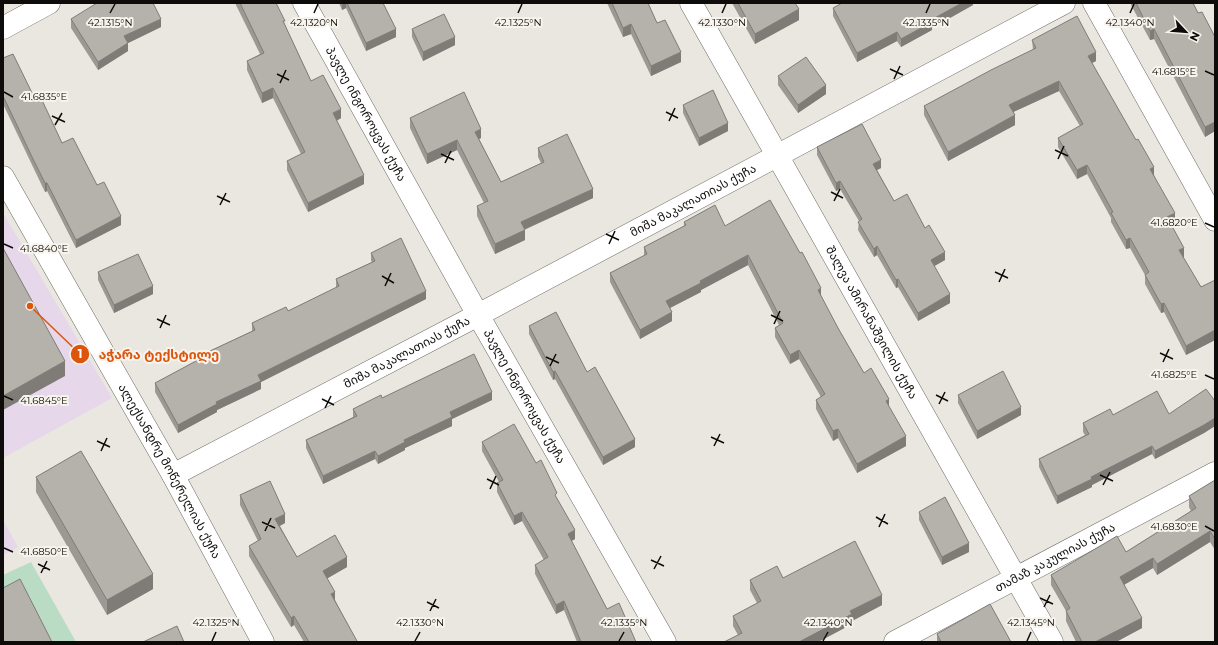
<svg xmlns="http://www.w3.org/2000/svg" width="1218" height="645" font-family="Montserrat,'Noto Sans Georgian',sans-serif">
	<style>
		.industrial { fill: #e6d7ea }
		.park { fill: #bbdcc4 }
		.lines { fill: none; stroke-linecap: round; stroke-linejoin: round }
		.minor-casing { stroke: #6f6c66; stroke-width: 23 }
		.minor { stroke: #fff; stroke-width: 22 }
		.wall { fill: #9c9893 }
		.shaded-wall { fill: #7f7c78 }
		.building { fill: #b5b1ab; stroke: #7f7c78 }
		.ticks { fill: none; stroke: #0d0c0a; stroke-width: 1.5 }
		.labels { text-anchor: middle; stroke-width: 4; stroke-linejoin: round; paint-order: stroke }
		.street-label { font-size: 12px; fill: #0d0c0a; stroke: #f7f3ed }
		.ticks-label { font-size: 10px; text-anchor: middle; fill: #0d0c0a; stroke: #f7f3ed; stroke-width: 4; stroke-linejoin: round; paint-order: stroke }
		.leader { fill: none; stroke: #dd550c; stroke-width: 1.5 }
		.callout-dot { fill: #dd550c; stroke: #f7f3ed; stroke-width: 1.5 }
		.mark-label { font-size: 12px; text-anchor: middle; font-weight: bold; fill: #fff }
		.callout-label { font-size: 13px; text-anchor: middle; font-weight: bold; fill: #dd550c; stroke: #f7f3ed; stroke-width: 4; stroke-linejoin: round; paint-order: stroke }
	</style>
	<rect width="100%" height="100%" fill="#eae6e0"/>
	<g class="industrial">
		<polygon points="3,213 112,398 3,458"/>
		<polygon points="3,520 18,547 3,555"/>
	</g>
	<polygon class="park" points="31,562 76,642 3,642 3,575"/>
	<g class="lines">
		<defs>
			<g id="minor">
				<path id="s1" d="M304,3L478,315L665,642"/>
				<path id="s2" d="M691,3L1052,642"/>
				<polyline points="1094,3 1215,220"/>
				<polyline points="3,28 49,3"/>
				<path id="s3" d="M3,177L173,475L263,642"/>
				<path id="s4" d="M173,475L478,315L1064,3"/>
				<path id="s5" d="M895,642L1215,473"/>
			</g>
		</defs>
		<use href="#minor" class="minor-casing"/>
		<use href="#minor" class="minor"/>
	</g>
	<g class="wall">
		<polygon points="235,3 276,3 285,25 311,81 341,118 336,121 364,184 308,212 287,170 287,161 301,154 273,98 262,103 247,70 247,61 260,54"/>
		<polygon points="339,3 383,3 396,37 366,51 346,8 342,10"/>
		<polygon points="607,3 648,3 657,23 681,62 651,76 631,34 623,37"/>
		<polygon points="732,3 795,3 799,20 755,44"/>
		<polygon points="973,3 973,5 932,28 932,30 901,47 897,41 857,62 833,16 833,8"/>
		<polygon points="1131,3 1193,3 1198,13 1215,37 1215,131 1205,137 1154,39 1150,40 1131,5"/>
		<polygon points="71,19 161,27 128,43 128,51 98,70 71,28"/>
		<polygon points="412,29 455,45 423,61 412,37"/>
		<polygon points="1032,40 1096,61 1092,63 1154,175 1175,222 1171,224 1184,257 1183,257 1201,287 1215,281 1215,340 1186,355 1164,312 1161,313 1145,284 1145,275 1130,248 1126,249 1111,222 1111,218 1087,174 1077,179 1058,147 1058,138 1080,126 1059,91 1013,112 1015,125 948,161 924,115 924,106 1033,50"/>
		<polygon points="3,58 36,101 62,143 97,185 121,225 76,248 47,191 45,192 33,167 4,106"/>
		<polygon points="778,76 826,94 798,113 778,85"/>
		<polygon points="683,105 728,131 699,146 683,113"/>
		<polygon points="410,118 481,138 479,139 501,182 541,163 538,157 538,148 593,198 524,230 525,240 495,254 477,216 477,206 484,203 457,150 427,164 410,128"/>
		<polygon points="817,147 881,168 877,170 894,201 925,228 945,260 934,266 950,303 918,321 898,287 896,288 877,255 874,257 858,230 859,221 840,189 836,191 817,155"/>
		<polygon points="684,222 725,226 821,297 838,328 864,373 889,407 906,446 857,473 838,438 833,441 816,409 816,400 821,397 799,359 790,364 775,337 775,328 779,325 748,265 701,290 701,292 670,308 672,321 640,339 610,282 610,273 644,256 644,247 684,226"/>
		<polygon points="371,253 426,299 261,382 261,389 217,410 217,412 178,433 155,392 155,383 210,354 210,351 252,331 252,323 288,311 336,288 336,279 372,262 371,261"/>
		<polygon points="98,272 153,294 114,313 98,280"/>
		<polygon points="529,326 587,372 635,447 603,465 555,379 553,380 529,334"/>
		<polygon points="958,395 1021,415 977,439 958,403"/>
		<polygon points="382,398 492,400 452,419 452,426 405,448 405,450 378,464 375,459 323,484 306,448 306,440 353,417 353,409"/>
		<polygon points="1215,401 1215,426 1204,433 1155,459 1152,454 1092,485 1092,487 1057,504 1039,467 1039,459 1085,435 1083,432 1083,423 1113,415 1169,414"/>
		<polygon points="482,442 557,499 575,539 571,541 607,609 636,642 577,642 564,610 556,614 535,574 535,565 544,560 522,521 514,525 497,492 497,483 499,482 482,451"/>
		<polygon points="36,477 153,589 107,615 36,492"/>
		<polygon points="1215,480 1215,550 1210,542 1157,575 1153,568 1124,585 1142,628 1116,642 1076,642 1066,621 1066,611 1051,585 1051,575 1126,552 1191,511 1189,507 1189,496"/>
		<polygon points="240,495 285,523 280,526 297,557 347,567 327,578 335,600 357,642 304,642 294,625 291,627 249,556 249,546 258,541 240,505"/>
		<polygon points="919,512 969,552 942,565 919,520"/>
		<polygon points="783,578 882,605 852,621 852,624 818,642 724,642 738,635 733,626 733,616 757,603 750,590 750,580"/>
		<polygon points="937,634 1011,642 937,642"/>
	</g>
	<g class="shaded-wall">
		<polygon points="342,3 346,3 346,8 342,10"/>
		<polygon points="962,3 973,3 973,5 932,28 932,30 901,47 901,39 931,20"/>
		<polygon points="799,9 799,20 755,44 755,34"/>
		<polygon points="161,19 161,27 124,45 124,36"/>
		<polygon points="631,24 631,34 623,37 623,28"/>
		<polygon points="396,29 396,37 366,51 366,43"/>
		<polygon points="1154,29 1154,39 1150,40 1150,31"/>
		<polygon points="897,32 897,41 857,62 857,53"/>
		<polygon points="455,37 455,45 423,61 423,52"/>
		<polygon points="128,43 128,51 98,70 98,62"/>
		<polygon points="681,52 681,62 651,76 651,66"/>
		<polygon points="1096,52 1096,61 1088,65 1088,56"/>
		<polygon points="1059,81 1059,91 1009,114 1009,105"/>
		<polygon points="826,85 826,94 798,113 798,105"/>
		<polygon points="273,88 273,98 262,103 262,93"/>
		<polygon points="4,98 4,106 3,107 3,99"/>
		<polygon points="341,109 341,118 333,123 333,113"/>
		<polygon points="1015,115 1015,125 948,161 948,152"/>
		<polygon points="1215,122 1215,131 1205,137 1205,127"/>
		<polygon points="728,123 728,131 699,146 699,138"/>
		<polygon points="481,129 481,138 475,141 475,132"/>
		<polygon points="457,140 457,150 427,164 427,154"/>
		<polygon points="881,160 881,168 873,172 873,164"/>
		<polygon points="1087,165 1087,174 1077,179 1077,170"/>
		<polygon points="1154,167 1154,176 1150,169"/>
		<polygon points="364,175 364,184 308,212 308,203"/>
		<polygon points="840,181 840,189 836,191 836,183"/>
		<polygon points="45,183 47,183 47,191 45,192"/>
		<polygon points="593,189 593,198 521,231 521,222"/>
		<polygon points="1175,213 1175,222 1167,227 1167,217"/>
		<polygon points="121,216 121,225 76,248 76,240"/>
		<polygon points="525,230 525,240 495,254 495,244"/>
		<polygon points="1130,238 1130,248 1126,249 1126,240"/>
		<polygon points="877,246 877,255 874,257 874,249"/>
		<polygon points="1184,248 1184,257 1179,259 1179,250"/>
		<polygon points="945,252 945,260 931,268 931,260"/>
		<polygon points="748,255 748,265 701,290 701,292 666,310 666,301 700,281"/>
		<polygon points="898,279 898,287 896,288 896,280"/>
		<polygon points="153,286 153,294 114,313 114,305"/>
		<polygon points="821,288 821,297 818,290"/>
		<polygon points="426,291 426,299 261,382 261,389 217,410 217,412 178,433 178,425 216,402 258,375"/>
		<polygon points="950,294 950,303 918,321 918,313"/>
		<polygon points="1164,303 1164,312 1161,313 1161,304"/>
		<polygon points="672,312 672,321 640,339 640,330"/>
		<polygon points="1215,330 1215,340 1186,355 1186,346"/>
		<polygon points="799,350 799,359 790,364 790,355"/>
		<polygon points="65,361 65,376 3,410 3,396"/>
		<polygon points="555,371 555,379 553,380 553,372"/>
		<polygon points="492,392 492,400 452,419 452,426 405,448 405,450 378,464 378,456 450,412"/>
		<polygon points="889,399 889,409 886,401"/>
		<polygon points="1021,407 1021,415 977,439 977,431"/>
		<polygon points="1215,418 1215,426 1204,433 1155,459 1155,451"/>
		<polygon points="838,429 838,438 833,441 833,431"/>
		<polygon points="906,436 906,446 857,473 857,464"/>
		<polygon points="635,439 635,447 603,465 603,457"/>
		<polygon points="1152,446 1152,454 1092,485 1092,487 1057,504 1057,496 1091,477"/>
		<polygon points="375,451 375,459 323,484 323,476"/>
		<polygon points="522,512 522,521 514,525 514,516"/>
		<polygon points="285,514 285,523 275,528 275,519"/>
		<polygon points="575,530 575,539 568,543 568,534"/>
		<polygon points="1210,531 1210,542 1157,575 1157,564"/>
		<polygon points="969,543 969,552 942,565 942,557"/>
		<polygon points="347,557 347,567 323,581 323,571"/>
		<polygon points="1153,558 1153,568 1120,587 1120,577"/>
		<polygon points="153,574 153,589 107,615 107,600"/>
		<polygon points="335,592 335,602 331,594"/>
		<polygon points="882,595 882,605 852,621 852,624 818,642 799,642 850,611"/>
		<polygon points="564,601 564,610 556,614 556,605"/>
		<polygon points="294,616 294,625 291,627 291,618"/>
		<polygon points="1142,618 1142,628 1116,642 1095,642"/>
	</g>
	<g class="building">
		<polygon points="97,3 153,3 161,19 124,36 128,43 98,62 71,19"/>
		<polygon points="240,3 276,3 285,21 283,21 311,81 323,75 341,109 333,113 364,175 308,203 287,161 305,152 273,88 262,93 247,61 264,53"/>
		<polygon points="347,3 383,3 396,29 366,43"/>
		<polygon points="612,3 648,3 657,23 665,20 681,52 651,66 631,24 623,28"/>
		<polygon points="738,3 795,3 799,9 755,34"/>
		<polygon points="842,3 962,3 931,20 932,22 901,39 897,32 857,53 833,8"/>
		<polygon points="1136,3 1193,3 1198,13 1202,12 1215,37 1215,122 1205,127 1154,29 1150,31"/>
		<polygon points="444,14 455,37 423,52 412,29"/>
		<polygon points="1077,16 1096,52 1088,56 1136,140 1138,139 1154,167 1150,169 1175,213 1167,217 1184,248 1179,250 1201,287 1215,280 1215,330 1186,346 1164,303 1161,304 1145,275 1149,272 1130,238 1126,240 1111,213 1113,212 1087,165 1077,170 1058,138 1083,124 1059,81 1009,105 1015,115 948,152 924,106 991,70 1036,48 1032,40"/>
		<polygon points="13,54 36,101 41,98 62,143 73,138 97,185 104,182 121,216 76,240 47,183 45,183 33,159 4,98 3,99 3,58"/>
		<polygon points="806,57 826,85 798,105 778,76"/>
		<polygon points="713,90 728,123 699,138 683,105"/>
		<polygon points="464,92 481,129 475,132 501,182 544,162 538,148 567,134 593,189 521,222 525,230 495,244 477,206 488,201 457,140 427,154 410,118"/>
		<polygon points="862,124 881,160 873,164 894,201 907,194 925,228 929,225 945,252 931,260 950,294 918,313 898,279 896,280 877,246 874,249 858,222 862,219 840,181 836,183 817,147"/>
		<polygon points="770,200 800,253 802,252 821,288 818,290 838,328 864,373 871,368 889,399 886,401 906,436 857,464 838,429 833,431 816,400 825,394 799,350 790,355 775,328 783,323 748,255 700,281 701,283 666,301 672,312 640,330 610,273 647,254 644,247 686,225 684,222 715,205 725,226"/>
		<polygon points="401,238 426,291 258,375 261,381 216,402 217,404 178,425 155,383 211,353 210,351 255,330 252,323 286,307 288,311 339,286 336,279 375,261 371,253"/>
		<polygon points="3,248 65,361 3,396"/>
		<polygon points="138,254 153,286 114,305 98,272"/>
		<polygon points="556,312 587,372 595,367 635,439 603,457 555,371 553,372 529,326"/>
		<polygon points="474,354 492,392 450,412 452,417 404,440 405,442 378,456 375,451 323,476 306,440 357,416 353,409 381,395 382,398"/>
		<polygon points="1003,371 1021,407 977,431 958,395"/>
		<polygon points="1206,389 1215,401 1215,418 1204,425 1155,451 1152,446 1091,477 1092,479 1057,496 1039,459 1089,434 1083,423 1110,409 1113,415 1157,391 1169,414"/>
		<polygon points="514,424 536,463 541,460 557,493 555,495 575,530 568,534 607,609 619,603 636,642 581,642 564,601 556,605 535,565 548,557 522,512 514,516 497,483 503,480 482,442"/>
		<polygon points="81,451 153,574 107,600 36,477"/>
		<polygon points="1215,480 1215,539 1210,531 1157,564 1153,558 1120,577 1142,618 1095,642 1082,642 1066,611 1070,608 1051,575 1117,536 1126,552 1196,508 1189,496"/>
		<polygon points="270,481 285,514 275,519 297,557 335,535 347,557 323,571 335,592 331,594 357,641 355,642 309,642 294,616 291,618 249,546 261,539 240,495"/>
		<polygon points="945,497 969,543 942,557 919,512"/>
		<polygon points="855,541 882,595 850,611 852,614 799,642 724,642 742,633 733,616 761,601 750,580 777,566 783,578"/>
		<polygon points="20,579 52,642 3,642 3,588"/>
		<polygon points="990,604 1011,642 941,642 937,634"/>
		<polygon points="177,626 184,642 143,642"/>
	</g>
	<path class="ticks" d="M110,13L115,4M314,13L318,4M518,13L522,4M722,13L726,4M926,13L930,4M1130,13L1134,4M890,69L903,75M1205,71L1214,75M277,74L289,80M894,79L900,66M280,83L286,70M4,92L13,97M666,112L678,118M52,116L65,122M669,121L675,108M55,125L62,113M1055,150L1068,156M441,154L454,160M1058,159L1064,146M445,163L451,151M831,192L843,198M217,196L230,202M834,201L840,189M220,205L226,193M1205,223L1214,227M606,234L619,240M4,244L13,248M609,244L615,231M995,272L1008,278M382,276L394,283M999,282L1005,269M385,286L391,273M771,315L783,321M157,319L170,325M774,324L780,311M160,328L166,315M1160,353L1173,359M546,357L559,363M1163,362L1169,349M550,366L556,354M1205,375L1214,379M936,395L948,401M4,396L13,400M322,399L334,405M939,404L945,392M325,408L331,396M711,437L724,443M97,441L110,447M714,446L720,434M101,451L107,438M1100,475L1113,481M487,479L499,485M1103,485L1110,472M490,489L496,476M876,517L888,524M262,522L275,528M1205,526L1214,531M879,527L885,514M265,531L271,518M4,548L13,552M651,560L664,566M38,564L50,570M654,569L661,556M41,573L47,561M1040,598L1053,604M427,602L439,608M1044,607L1050,595M430,611L436,599M212,641L216,632M415,641L420,632M619,641L624,632M823,641L828,632M1027,641L1031,632"/>
	<g class="labels">
		<g class="street-label">
			<text dy="4" stroke="none"><textPath href="#s1" startOffset="127">პავლე ინგოროყვას ქუჩა</textPath></text>
			<text dy="4" stroke="none"><textPath href="#s4" startOffset="588">მიშა მაკალათიას ქუჩა</textPath></text>
			<text dy="4" stroke="none"><textPath href="#s2" startOffset="367">შალვა ამირანაშვილის ქუჩა</textPath></text>
			<text dy="4" stroke="none"><textPath href="#s4" startOffset="264">მიშა მაკალათიას ქუჩა</textPath></text>
			<text dy="4" stroke="none"><textPath href="#s1" startOffset="451">პავლე ინგოროყვას ქუჩა</textPath></text>
			<text dy="4" stroke="none"><textPath href="#s3" startOffset="338">ალექსანდრე მოწერელიას ქუჩა</textPath></text>
			<text dy="4" stroke="none"><textPath href="#s5" startOffset="181">თამაზ კაკულიას ქუჩა</textPath></text>
		</g>
	</g>
	<g class="ticks-label">
		<text x="926" y="26">42.1335°N</text>
		<text x="1130" y="26">42.1340°N</text>
		<text x="110" y="26">42.1315°N</text>
		<text x="314" y="26">42.1320°N</text>
		<text x="518" y="26">42.1325°N</text>
		<text x="722" y="26">42.1330°N</text>
		<text x="1174" y="75">41.6815°E</text>
		<text x="44" y="100">41.6835°E</text>
		<text x="1174" y="226">41.6820°E</text>
		<text x="44" y="252">41.6840°E</text>
		<text x="1174" y="378">41.6825°E</text>
		<text x="44" y="404">41.6845°E</text>
		<text x="1174" y="530">41.6830°E</text>
		<text x="44" y="555">41.6850°E</text>
		<text x="216" y="626">42.1325°N</text>
		<text x="420" y="626">42.1330°N</text>
		<text x="624" y="626">42.1335°N</text>
		<text x="828" y="626">42.1340°N</text>
		<text x="1031" y="626">42.1345°N</text>
	</g>
	<path class="leader" d="M30 306L80 354"/>
	<g class="callout-dot">
		<circle cx="30" cy="306" r="4"/>
		<circle cx="80" cy="354" r="10"/>
	</g>
	<g class="mark-label">
		<text x="80" y="358">1</text>
	</g>
	<g class="callout-label">
		<text x="159" y="359">აჭარა ტექსტილე</text>
	</g>
	<rect width="1218" height="645" fill="none" stroke="#0d0c0a" stroke-width="8"/>
	<g transform="translate(1186 32) rotate(116)" stroke="#f7f3ed" stroke-width="3" paint-order="stroke">
	<path d="M0-3L7 15L0 10L-7 15Z" fill="#0d0c0a"/>
	<text y="-6" font-size="11" font-weight="bold" text-anchor="middle" fill="#0d0c0a">N</text>
	</g>
</svg>
